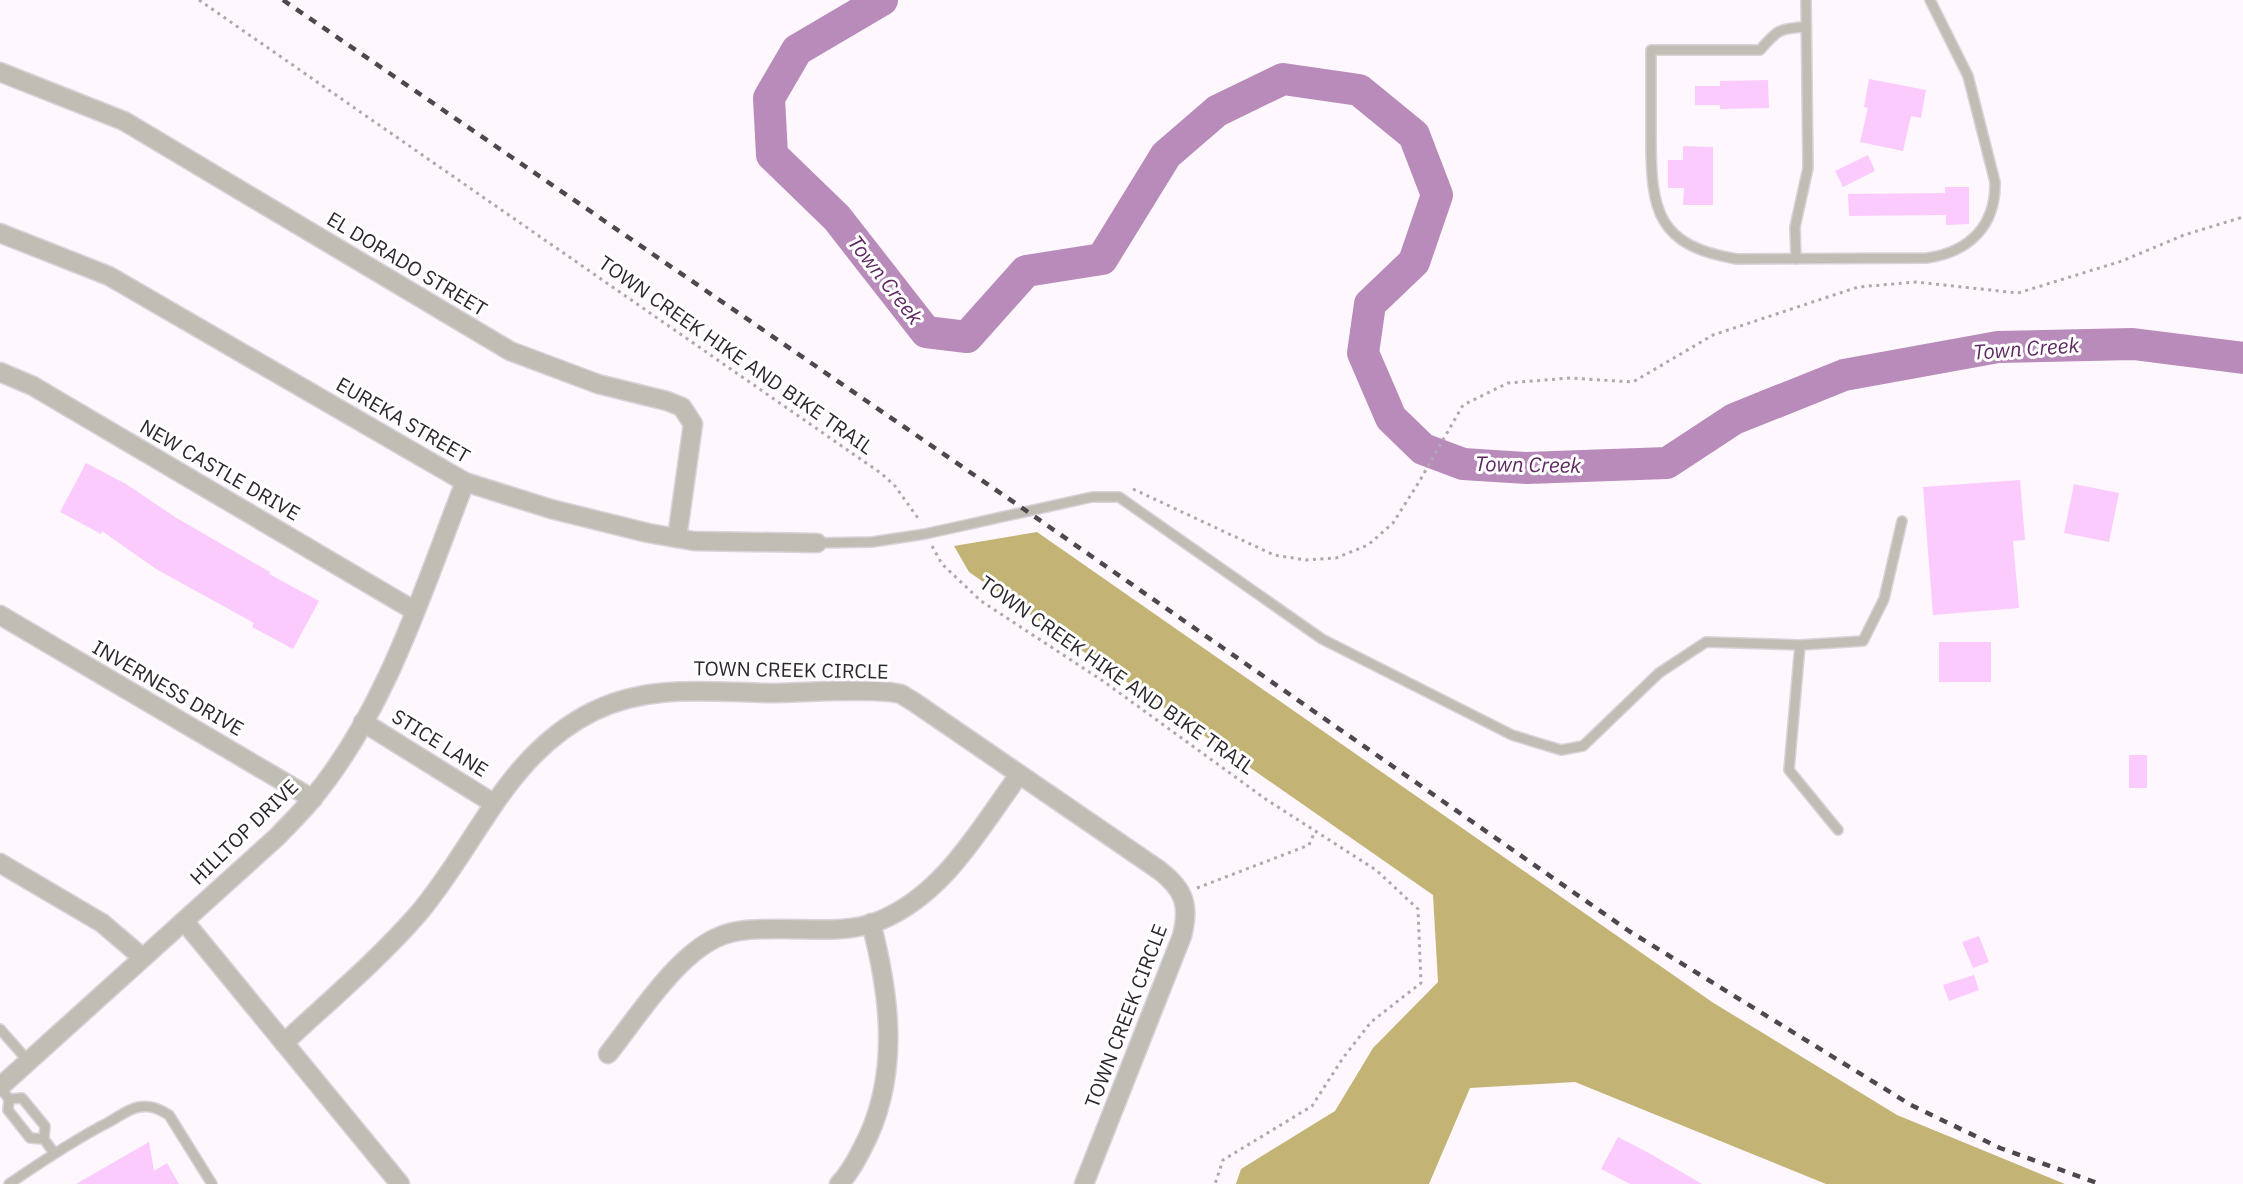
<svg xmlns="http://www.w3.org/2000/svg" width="2243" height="1184" font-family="'IBM Plex Sans',sans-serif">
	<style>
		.forest { fill: #c3b475 }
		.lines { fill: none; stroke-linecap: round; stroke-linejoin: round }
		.river { stroke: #b88bbb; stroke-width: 32 }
		.building { fill: #fbcbfe }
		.lane-casing { stroke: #d9d2d9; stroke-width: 12 }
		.street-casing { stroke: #d9d2d9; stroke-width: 21 }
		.path { stroke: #afa8af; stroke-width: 3; stroke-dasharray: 3 4.5; stroke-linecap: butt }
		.lane { stroke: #c0beb4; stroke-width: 9 }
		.street { stroke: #c0beb4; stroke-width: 18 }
		.rail { stroke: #4e474e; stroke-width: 4.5; stroke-dasharray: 8 8; stroke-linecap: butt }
		.labels { text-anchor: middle; stroke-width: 6; stroke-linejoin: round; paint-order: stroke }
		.street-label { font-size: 20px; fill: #2e272e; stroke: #fff }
		.water-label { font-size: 21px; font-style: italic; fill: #5f2863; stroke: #fff }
	</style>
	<rect width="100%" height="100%" fill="#fef7fe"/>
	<polygon class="forest" points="1037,532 1712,1002 1897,1115 2065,1184 1826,1184 1575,1082 1470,1088 1429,1184 1236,1184 1241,1169 1335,1111 1373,1048 1438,982 1433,895 969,572 954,546"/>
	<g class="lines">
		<polyline class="river" points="882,0 797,50 769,98 772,155 837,218 926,332 967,337 1026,271 1102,259 1166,155 1217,111 1283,79 1359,90 1414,135 1437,195 1414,262 1370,304 1363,353 1391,418 1423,449 1463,464 1527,468 1667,463 1734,419 1844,375 1998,347 2133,344 2243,358"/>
	</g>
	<g class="building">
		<polygon points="1869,79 1926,90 1921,118 1911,116 1903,151 1860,142 1868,108 1864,107"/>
		<polygon points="1768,80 1769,108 1720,109 1720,105 1695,105 1695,86 1720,86 1720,81"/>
		<polygon points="1683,146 1713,147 1713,205 1683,205 1684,188 1668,188 1668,160 1683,160"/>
		<polygon points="1868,155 1875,171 1843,187 1835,171"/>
		<polygon points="1945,187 1969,187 1969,224 1946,225 1946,215 1849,216 1848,194 1945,193"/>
		<polygon points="86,463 126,484 175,517 270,572 269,574 319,601 293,649 252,627 254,623 156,569 102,531 101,534 60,512"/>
		<polygon points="2020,480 2025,540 2013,541 2019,608 1933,615 1923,487"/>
		<polygon points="2074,484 2119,493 2109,542 2064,533"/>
		<rect x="1939" y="642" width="52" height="40"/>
		<rect x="2129" y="755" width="18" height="33"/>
		<polygon points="1979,936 1989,962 1973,968 1962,942"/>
		<polygon points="1974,975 1979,990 1949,1001 1943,985"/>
		<polygon points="1618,1137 1647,1152 1702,1184 1630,1184 1601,1169"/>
		<polygon points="149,1142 154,1171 167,1163 179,1184 76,1184"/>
	</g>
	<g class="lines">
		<defs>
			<g id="lane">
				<path d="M1806,27C1780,28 1777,30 1760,50H1651C1651,79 1651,109 1651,138C1651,211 1657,246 1737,259L1927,258C1969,252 1996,226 1995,182L1968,76L1930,0"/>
				<polyline points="1796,259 1795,227 1808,168 1806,0"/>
				<polyline points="817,543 872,542 925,534 1092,497 1119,497 1322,639 1512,735 1561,750 1583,746 1659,673 1706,642 1800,645 1863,641 1884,599 1902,521"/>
				<polyline points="1800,645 1789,770 1838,830"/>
				<polyline points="0,1029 29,1062"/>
				<polyline points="0,1087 9,1099 8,1110 30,1138 44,1139"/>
				<polyline points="9,1099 22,1098 45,1126 44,1139 54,1153"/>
				<path d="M9,1184C41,1162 74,1140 109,1122C118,1117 128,1109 139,1107C151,1105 159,1109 169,1115L212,1184"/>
			</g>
			<g id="street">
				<polyline points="0,72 124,121 510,351 598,384 667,401 682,407 693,424 677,538"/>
				<polyline points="0,233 109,276 465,482 551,509 648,533 694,541 817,543"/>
				<polyline points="0,372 33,386 60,402 415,611"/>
				<polyline points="0,615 313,799"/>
				<polyline points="363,722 493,803"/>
				<polyline points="0,863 102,923 143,958"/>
				<polyline points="184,921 400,1184"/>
				<path d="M284,1043C329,1001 377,961 418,914C477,845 506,754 594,711C649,684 708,692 768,693C808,693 849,688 890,692L901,694L914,702L1159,870C1184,889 1190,905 1182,936L1084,1184"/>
				<path d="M608,1054C636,1019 675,957 716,938C737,928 761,929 784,929C814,929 850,933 879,921C944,895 980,828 1019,775"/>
				<path d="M0,1087L278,836C289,824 302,812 312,799C386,711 424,587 465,482"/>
				<path d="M839,1184C849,1174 856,1161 862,1149C900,1078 891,999 871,923"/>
			</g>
		</defs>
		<use href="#lane" class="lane-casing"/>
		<use href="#street" class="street-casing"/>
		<g class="path">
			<polyline points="199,0 882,474 895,486 920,521"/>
			<polyline points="1133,489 1274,555 1306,560 1336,558 1368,545 1393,523 1419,482 1463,405 1508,383 1570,378 1633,382 1713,335 1858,287 1916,282 2018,293 2122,261 2184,235 2243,217"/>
			<polyline points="932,546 942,564 981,601 1103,681 1267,800 1376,870 1418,909 1421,983 1371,1022 1343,1058 1312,1106 1223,1160 1215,1184"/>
			<polyline points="1197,888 1309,845 1315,831"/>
		</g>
		<use href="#lane" class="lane"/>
		<use href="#street" class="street"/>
		<polyline class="rail" points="283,0 1028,512 1629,931 1911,1105 2000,1148 2100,1184"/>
	</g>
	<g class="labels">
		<g class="street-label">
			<text transform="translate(407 264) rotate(31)" y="7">EL DORADO STREET</text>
			<text transform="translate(736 355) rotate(35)" y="7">TOWN CREEK HIKE AND BIKE TRAIL</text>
			<text transform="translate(403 420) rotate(30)" y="7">EUREKA STREET</text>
			<text transform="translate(220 470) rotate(30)" y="7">NEW CASTLE DRIVE</text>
			<text transform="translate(791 670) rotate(1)" y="7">TOWN CREEK CIRCLE</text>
			<text transform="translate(1117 675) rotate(35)" y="7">TOWN CREEK HIKE AND BIKE TRAIL</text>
			<text transform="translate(168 688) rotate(30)" y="7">INVERNESS DRIVE</text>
			<text transform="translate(440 743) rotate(32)" y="7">STICE LANE</text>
			<text transform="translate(244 832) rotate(-44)" y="7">HILLTOP DRIVE</text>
			<text transform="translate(1126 1016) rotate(-69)" y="7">TOWN CREEK CIRCLE</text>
		</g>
		<g class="water-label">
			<text transform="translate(885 280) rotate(52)" y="7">Town Creek</text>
			<text transform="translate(2026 349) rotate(-4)" y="7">Town Creek</text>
			<text transform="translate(1528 465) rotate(1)" y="7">Town Creek</text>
		</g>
	</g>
</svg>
